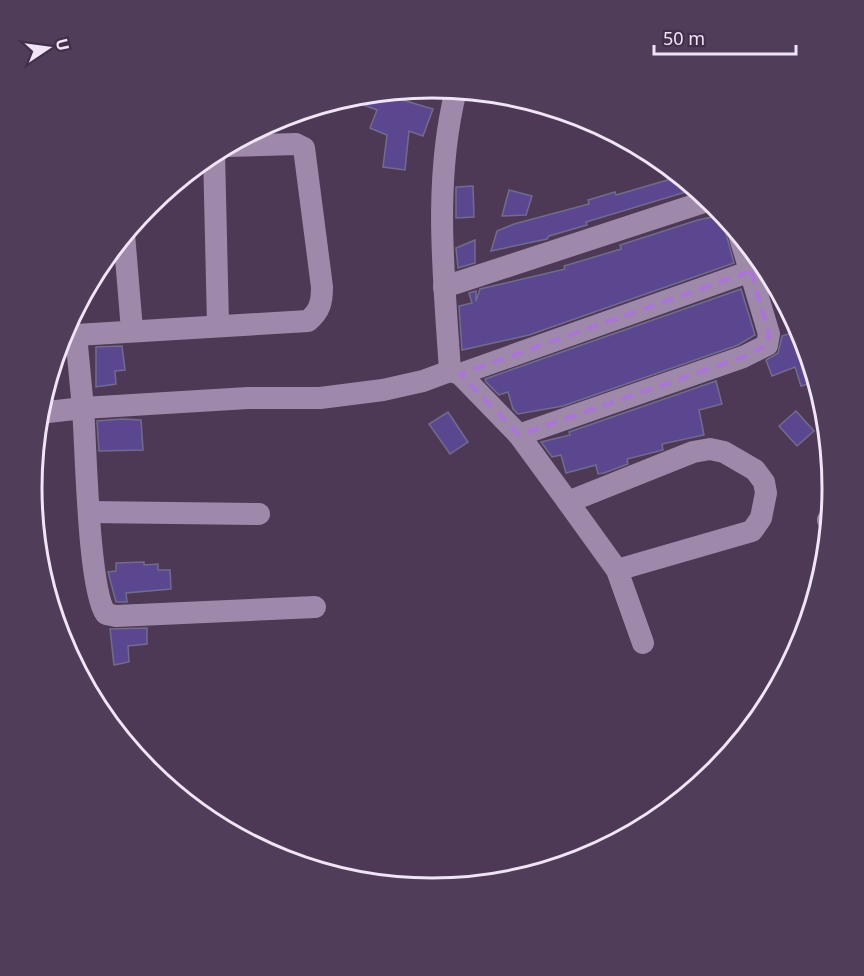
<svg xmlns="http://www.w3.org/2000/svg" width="864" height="976" font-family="'Noto Sans',sans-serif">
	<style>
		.building { fill: #5b478f; stroke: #726b8e; stroke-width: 1.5 }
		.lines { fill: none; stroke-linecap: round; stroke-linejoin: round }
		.minor { stroke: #9e89aa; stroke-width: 22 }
		.marked { fill: none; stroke: #aa76d5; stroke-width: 4.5; stroke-dasharray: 12 8; stroke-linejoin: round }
		.rim { fill: none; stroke: #f0e4f6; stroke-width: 3 }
	</style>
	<rect width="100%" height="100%" fill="#4d3956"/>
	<g class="building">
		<polygon points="379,93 433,109 423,136 409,131 405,170 383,167 387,135 370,128 377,110 345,98"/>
		<polygon points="681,176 696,189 586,222 587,225 549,236 547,239 491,251 497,231 514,224 589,204 588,200 615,192 616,195"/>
		<polygon points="473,186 474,217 456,218 456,187"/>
		<polygon points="509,190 532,196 526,215 502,216"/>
		<polygon points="721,215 734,263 529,335 462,350 459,306 472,303 469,293 476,291 476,301 480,289 565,269 564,266 621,249 620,245 698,220"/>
		<polygon points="475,240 475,263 458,268 456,248"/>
		<polygon points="741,289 755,335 738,345 563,406 518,414 513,409 508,392 499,395 486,382 485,379"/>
		<polygon points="800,330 816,382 801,386 795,367 772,376 766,360 778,353 782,336"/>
		<polygon points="122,346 125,370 115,371 116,384 96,387 96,347"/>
		<polygon points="716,381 722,404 699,410 704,435 662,444 663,450 627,459 628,464 604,473 598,474 596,465 566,473 561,455 552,457 541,442 570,435 569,432"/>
		<polygon points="796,411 814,431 797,446 779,426"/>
		<polygon points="448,412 468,442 450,454 429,424"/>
		<polygon points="122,419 141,420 143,450 99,451 97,421"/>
		<polygon points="144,562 144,565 158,564 158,570 170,570 171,589 126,593 127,602 116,602 108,572 116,571 116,563"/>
		<polygon points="147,628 147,644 128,646 129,662 114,665 110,629"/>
	</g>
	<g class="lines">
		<g class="minor">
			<polyline points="214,152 218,325"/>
			<polyline points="124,234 132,330"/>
			<polyline points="444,287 710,200"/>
			<path d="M62,335H76L83,408L248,398H320L383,390L423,381L450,371C444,276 433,183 456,90"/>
			<path d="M76,335L308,321C320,311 322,302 322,287L304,148L296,144L226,146"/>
			<polyline points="450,371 460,374 519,435 568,502 693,452 710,449 724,452 755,470 764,482 766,493 761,518 752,531 617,570"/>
			<polyline points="460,374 751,271"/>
			<path d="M39,413L83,408C86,446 88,590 106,614L116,616L315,607"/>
			<polyline points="519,435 743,357 767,345 769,334 739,234"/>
			<polyline points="568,502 617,570 643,643"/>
			<polyline points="89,512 259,514"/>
			<polyline points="828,520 829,520"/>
		</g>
	</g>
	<path class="marked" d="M751,271L769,334L767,345L743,357L519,435L460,374Z"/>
	<path d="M0 0H864V976H0ZM42 488a390 390 0 1 1 780 0a390 390 0 1 1-780 0Z" fill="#503d59" fill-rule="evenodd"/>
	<path class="rim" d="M42 488a390 390 0 1 1 780 0a390 390 0 1 1-780 0Z"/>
	<g transform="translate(48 48) rotate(77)" stroke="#422f4b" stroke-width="4.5" paint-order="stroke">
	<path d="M0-4.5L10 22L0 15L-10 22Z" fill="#f0e4f6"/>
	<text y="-9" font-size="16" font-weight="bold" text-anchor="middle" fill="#f0e4f6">U</text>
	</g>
	<path d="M654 45v9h142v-9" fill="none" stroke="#f0e4f6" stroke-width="3"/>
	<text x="663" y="45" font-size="18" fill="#f0e4f6" stroke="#422f4b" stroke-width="4.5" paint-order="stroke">50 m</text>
</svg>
